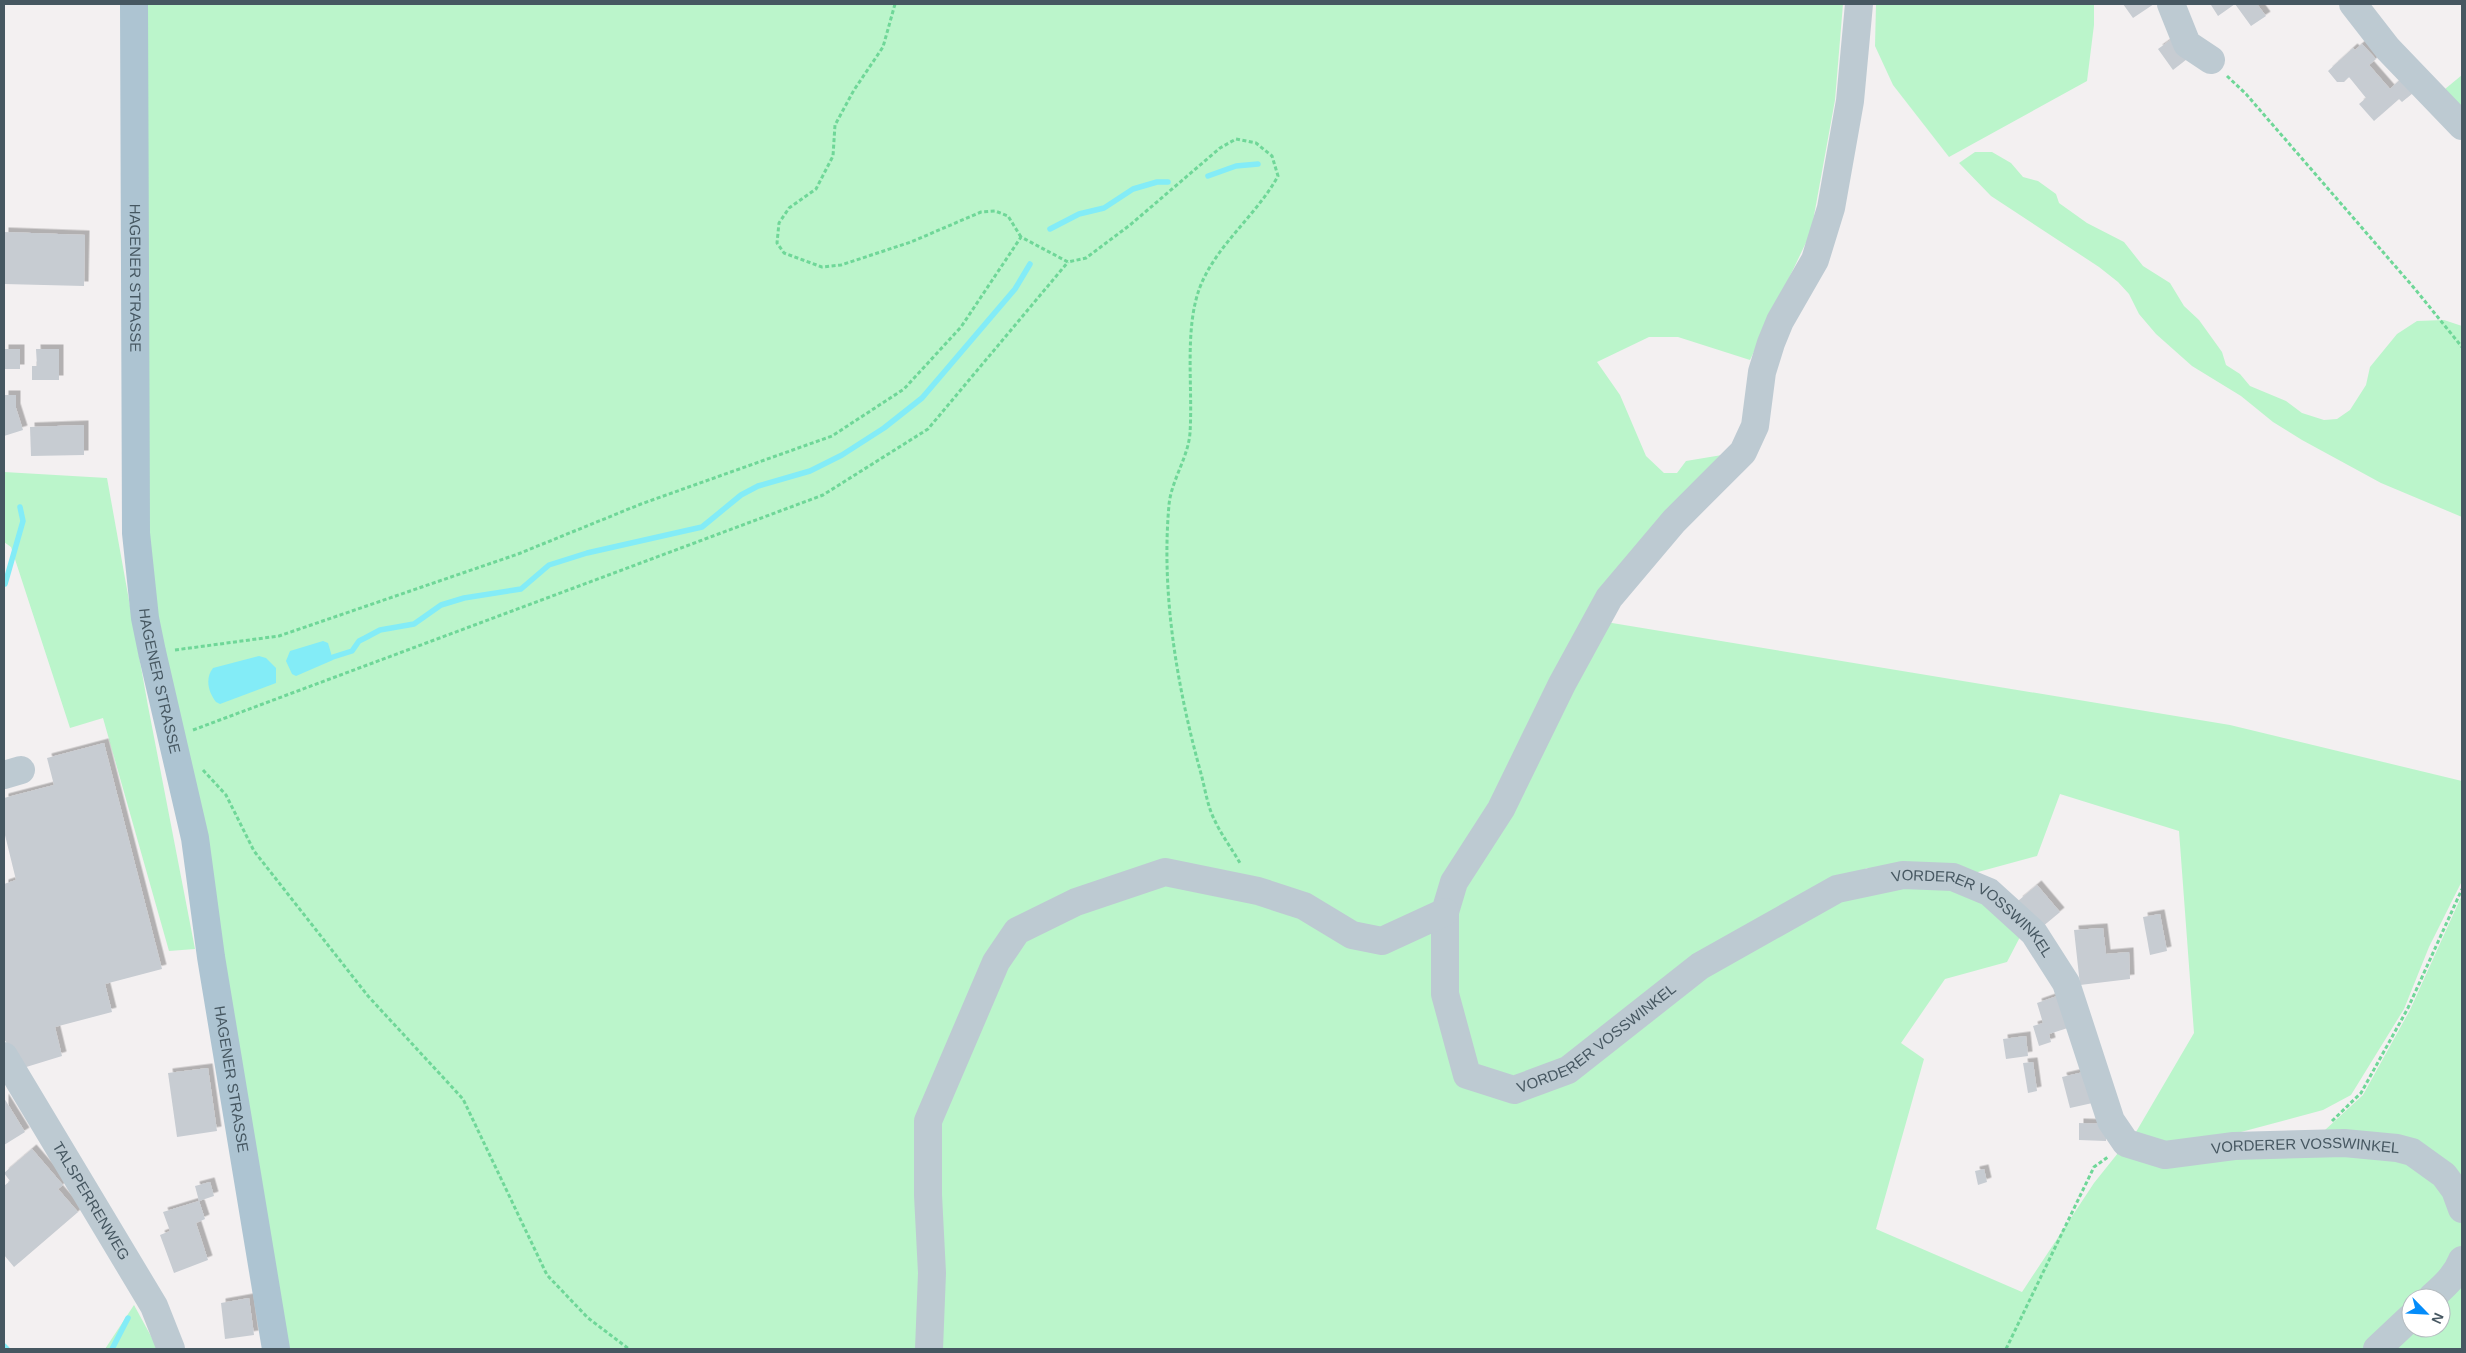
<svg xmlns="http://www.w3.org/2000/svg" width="2466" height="1353" font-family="Helvetica,sans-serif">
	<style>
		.green { fill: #bbf5cb }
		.water { fill: #83ecf7 }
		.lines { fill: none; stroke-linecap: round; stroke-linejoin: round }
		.stream { stroke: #83ecf7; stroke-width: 5.5 }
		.building { fill: #c7ccd2; filter: url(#shadow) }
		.path { stroke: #6fd798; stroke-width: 3; stroke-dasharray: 4 2.5; stroke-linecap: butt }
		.minor { stroke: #bdcad2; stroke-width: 28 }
		.major { stroke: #adc4d2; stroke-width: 28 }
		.labels { text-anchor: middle; stroke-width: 4.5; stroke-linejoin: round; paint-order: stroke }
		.street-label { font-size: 15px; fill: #465761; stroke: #fff }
	</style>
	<defs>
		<filter id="shadow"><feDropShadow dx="4.5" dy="-4.5" stdDeviation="0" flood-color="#0004"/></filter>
	</defs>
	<rect width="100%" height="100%" fill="#f3f0f1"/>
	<g class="green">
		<polygon points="137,4 1843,4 1835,100 1811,232 1750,360 1678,337 1649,337 1597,362 1620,395 1646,456 1664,473 1677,473 1686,461 1728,454 1734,473 1725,486 1698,486 1686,501 1669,514 1615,575 1588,615 1577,636 1550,678 1527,741 1504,790 1453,877 1467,881 1530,772 1606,622 2230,725 2462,781 2462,881 2429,947 2404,1009 2351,1095 2323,1110 2211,1140 2159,1148 2136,1132 2194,1033 2179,831 2060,794 2037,856 1978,872 1867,868 1777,910 1690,963 1565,1063 1511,1083 1471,1067 1465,1074 1467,1077 1513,1091 1568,1071 1702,969 1840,894 1903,878 1951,881 1987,896 1999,904 2020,937 2007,962 1945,979 1901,1043 1924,1059 1876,1229 2022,1292 2094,1183 2126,1143 2169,1156 2234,1148 2343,1145 2379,1147 2411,1154 2427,1163 2442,1176 2451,1190 2462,1216 2462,1255 2457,1269 2447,1282 2429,1298 2411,1298 2411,1314 2374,1349 275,1349 231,1105 195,838 152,652 145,618 136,533 133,64"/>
		<polygon points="1876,4 2094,4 2094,25 2087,81 1949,157 1893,85 1875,46"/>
		<polygon points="2462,75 2462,119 2439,94"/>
		<polygon points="1975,152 1992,152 2011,163 2023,177 2038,181 2056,194 2059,203 2087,223 2124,242 2143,266 2170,283 2184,306 2199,320 2222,352 2226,365 2240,374 2250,386 2286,401 2302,413 2324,420 2337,419 2350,410 2366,385 2370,367 2397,334 2417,321 2444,320 2462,326 2462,517 2381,483 2302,440 2273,422 2241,396 2192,366 2156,334 2139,314 2129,294 2118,282 2099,267 1991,196 1959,163"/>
		<polygon points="4,472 107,478 148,706 195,949 169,951 103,718 70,728 11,547 4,542"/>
		<polygon points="2462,895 2462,1205 2445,1173 2312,1142 2363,1095 2410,1010"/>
		<polygon points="2462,1266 2462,1349 2381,1349 2411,1328 2441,1328 2441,1298"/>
		<polygon points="134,1305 158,1349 105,1349"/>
	</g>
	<g class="water">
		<polygon points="323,641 328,643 333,660 296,676 292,674 286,661 290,651"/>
		<path d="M259,656L266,658L276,668V683L220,704L216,702C208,692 205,678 213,668Z"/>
	</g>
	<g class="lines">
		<g class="stream">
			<polyline points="1208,176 1236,166 1258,164"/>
			<polyline points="1050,229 1079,214 1104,208 1133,189 1157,182 1168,182"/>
			<polyline points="5,584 23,521 20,507"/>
			<polyline points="333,657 352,651 359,641 365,638 380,630 414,624 441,605 464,598 521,589 549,565 587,553 702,527 741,495 758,486 810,471 842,455 884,428 922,398 1015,289 1030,264"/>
			<polyline points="4,1346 7,1349"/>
			<polyline points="112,1349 128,1318"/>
		</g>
	</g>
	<g class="building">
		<polygon points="2123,4 2154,4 2133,18"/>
		<polygon points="2213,4 2257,4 2266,16 2251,26 2235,4 2218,16 2211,5"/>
		<polygon points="2172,39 2187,59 2173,70 2158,49"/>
		<polygon points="2362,44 2376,59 2369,65 2390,89 2401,79 2413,93 2402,102 2399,99 2374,121 2359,104 2366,98 2349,77 2344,82 2337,82 2328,71 2353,48 2355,50"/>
		<polygon points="4,232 85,235 84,286 4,284"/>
		<rect x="4" y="349" width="16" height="20"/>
		<polygon points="36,349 59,349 59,380 32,380 32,366 37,366"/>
		<polygon points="4,395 16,395 16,408 23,430 4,436"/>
		<polygon points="84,425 84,455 31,456 30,427"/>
		<polygon points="104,743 162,969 105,984 112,1012 55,1027 62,1056 23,1068 4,1039 4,884 16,880 4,831 4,798 54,785 47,758"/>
		<polygon points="2037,885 2060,912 2042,927 2018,901"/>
		<polygon points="2160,914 2167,951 2150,955 2143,917"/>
		<polygon points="2103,928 2106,954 2129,952 2130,979 2080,985 2074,930"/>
		<polygon points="2063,994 2074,1026 2049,1034 2051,1042 2039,1046 2033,1026 2043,1023 2037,1003"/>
		<polygon points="2026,1036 2028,1056 2006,1059 2003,1039"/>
		<polygon points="2033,1062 2037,1091 2028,1093 2023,1063"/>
		<polygon points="208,1068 217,1131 177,1137 168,1073"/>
		<polygon points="2088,1071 2097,1102 2070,1108 2062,1077"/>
		<polygon points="4,1098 25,1132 4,1145"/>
		<polygon points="2079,1123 2106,1124 2106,1141 2079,1140"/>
		<polygon points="32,1149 63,1185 58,1189 78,1212 14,1267 4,1255 4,1186 10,1181 4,1173"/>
		<polygon points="1984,1169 1987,1182 1978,1185 1975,1171"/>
		<polygon points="210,1182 214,1196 199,1201 195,1186"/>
		<polygon points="199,1201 205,1219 196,1223 208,1260 174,1273 160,1235 170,1231 163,1212"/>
		<polygon points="249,1298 254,1335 225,1339 221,1303"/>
	</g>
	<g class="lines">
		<g class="path">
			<polyline points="895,4 883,47 854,90 835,125 833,156 816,189 789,208 779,223 777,243 784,253 822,267 841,265 911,242 981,212 995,211 1008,216 1021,237"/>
			<polyline points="2227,76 2246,94 2415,289 2462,347"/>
			<path d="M175,650L279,636L518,554L641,504L832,436L904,389L961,327L1021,237L1068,262L1086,258L1130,225L1220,148L1236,139L1256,143L1272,156L1278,176C1256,216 1217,244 1200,287C1184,329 1193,387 1190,433C1188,458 1171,481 1169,505C1161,593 1177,686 1200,770C1205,787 1207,806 1215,821C1222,836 1232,849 1240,863"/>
			<polyline points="193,730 823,495 928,429 1068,262"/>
			<polyline points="203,770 226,795 254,851 368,996 463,1099 547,1275 588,1318 629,1349"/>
			<polyline points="2332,1121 2361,1093 2408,1008 2462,889"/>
			<polyline points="2006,1349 2094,1167 2108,1157"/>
		</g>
		<g class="minor">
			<path id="s1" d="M1859,4L1850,101L1831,208L1815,260L1780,321L1771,343L1762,372L1755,426L1743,452L1674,521L1609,598L1562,684L1501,809L1454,882L1445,912V994L1467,1075L1514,1090L1568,1070L1700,966L1837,889L1903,875L1953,877L1989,892L2034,933L2066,983L2111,1121L2126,1143L2165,1155L2234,1146L2344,1143L2397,1148L2412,1152L2444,1175L2455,1190L2462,1209"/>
			<polyline points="2171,4 2187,44 2211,60"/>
			<polyline points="2353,4 2388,49 2462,126"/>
			<polyline points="4,775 21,770"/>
			<path id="s2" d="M4,1056L154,1306L171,1349"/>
			<path d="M2431,1298C2444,1286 2456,1276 2462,1260"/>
			<polyline points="929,1349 932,1273 928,1195 928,1121 996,962 1017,931 1076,902 1165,872 1258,891 1304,906 1352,935 1382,941 1445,912"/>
			<polyline points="2377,1349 2411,1317"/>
		</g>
		<path class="major" id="s3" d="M134,4L136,533L145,618L152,652L195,838L211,957L276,1349"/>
	</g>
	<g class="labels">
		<g class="street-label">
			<text dy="5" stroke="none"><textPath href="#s3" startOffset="274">HAGENER STRASSE</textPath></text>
			<text dy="5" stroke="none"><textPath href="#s3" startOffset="679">HAGENER STRASSE</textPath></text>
			<text dy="5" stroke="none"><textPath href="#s1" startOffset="1770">VORDERER VOSSWINKEL</textPath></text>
			<text dy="5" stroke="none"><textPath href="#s1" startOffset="1335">VORDERER VOSSWINKEL</textPath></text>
			<text dy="5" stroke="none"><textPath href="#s3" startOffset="1084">HAGENER STRASSE</textPath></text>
			<text dy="5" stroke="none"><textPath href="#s1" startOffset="2250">VORDERER VOSSWINKEL</textPath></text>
			<text dy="5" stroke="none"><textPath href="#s2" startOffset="169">TALSPERRENWEG</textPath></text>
		</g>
	</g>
	<rect width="2466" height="1353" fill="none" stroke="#465761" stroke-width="10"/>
	<g transform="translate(2426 1313) rotate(114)"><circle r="24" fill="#ffffff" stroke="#b5bcc0"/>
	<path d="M0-4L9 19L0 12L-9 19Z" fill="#048cfa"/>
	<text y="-8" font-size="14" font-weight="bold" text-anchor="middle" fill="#465761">N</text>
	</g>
</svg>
